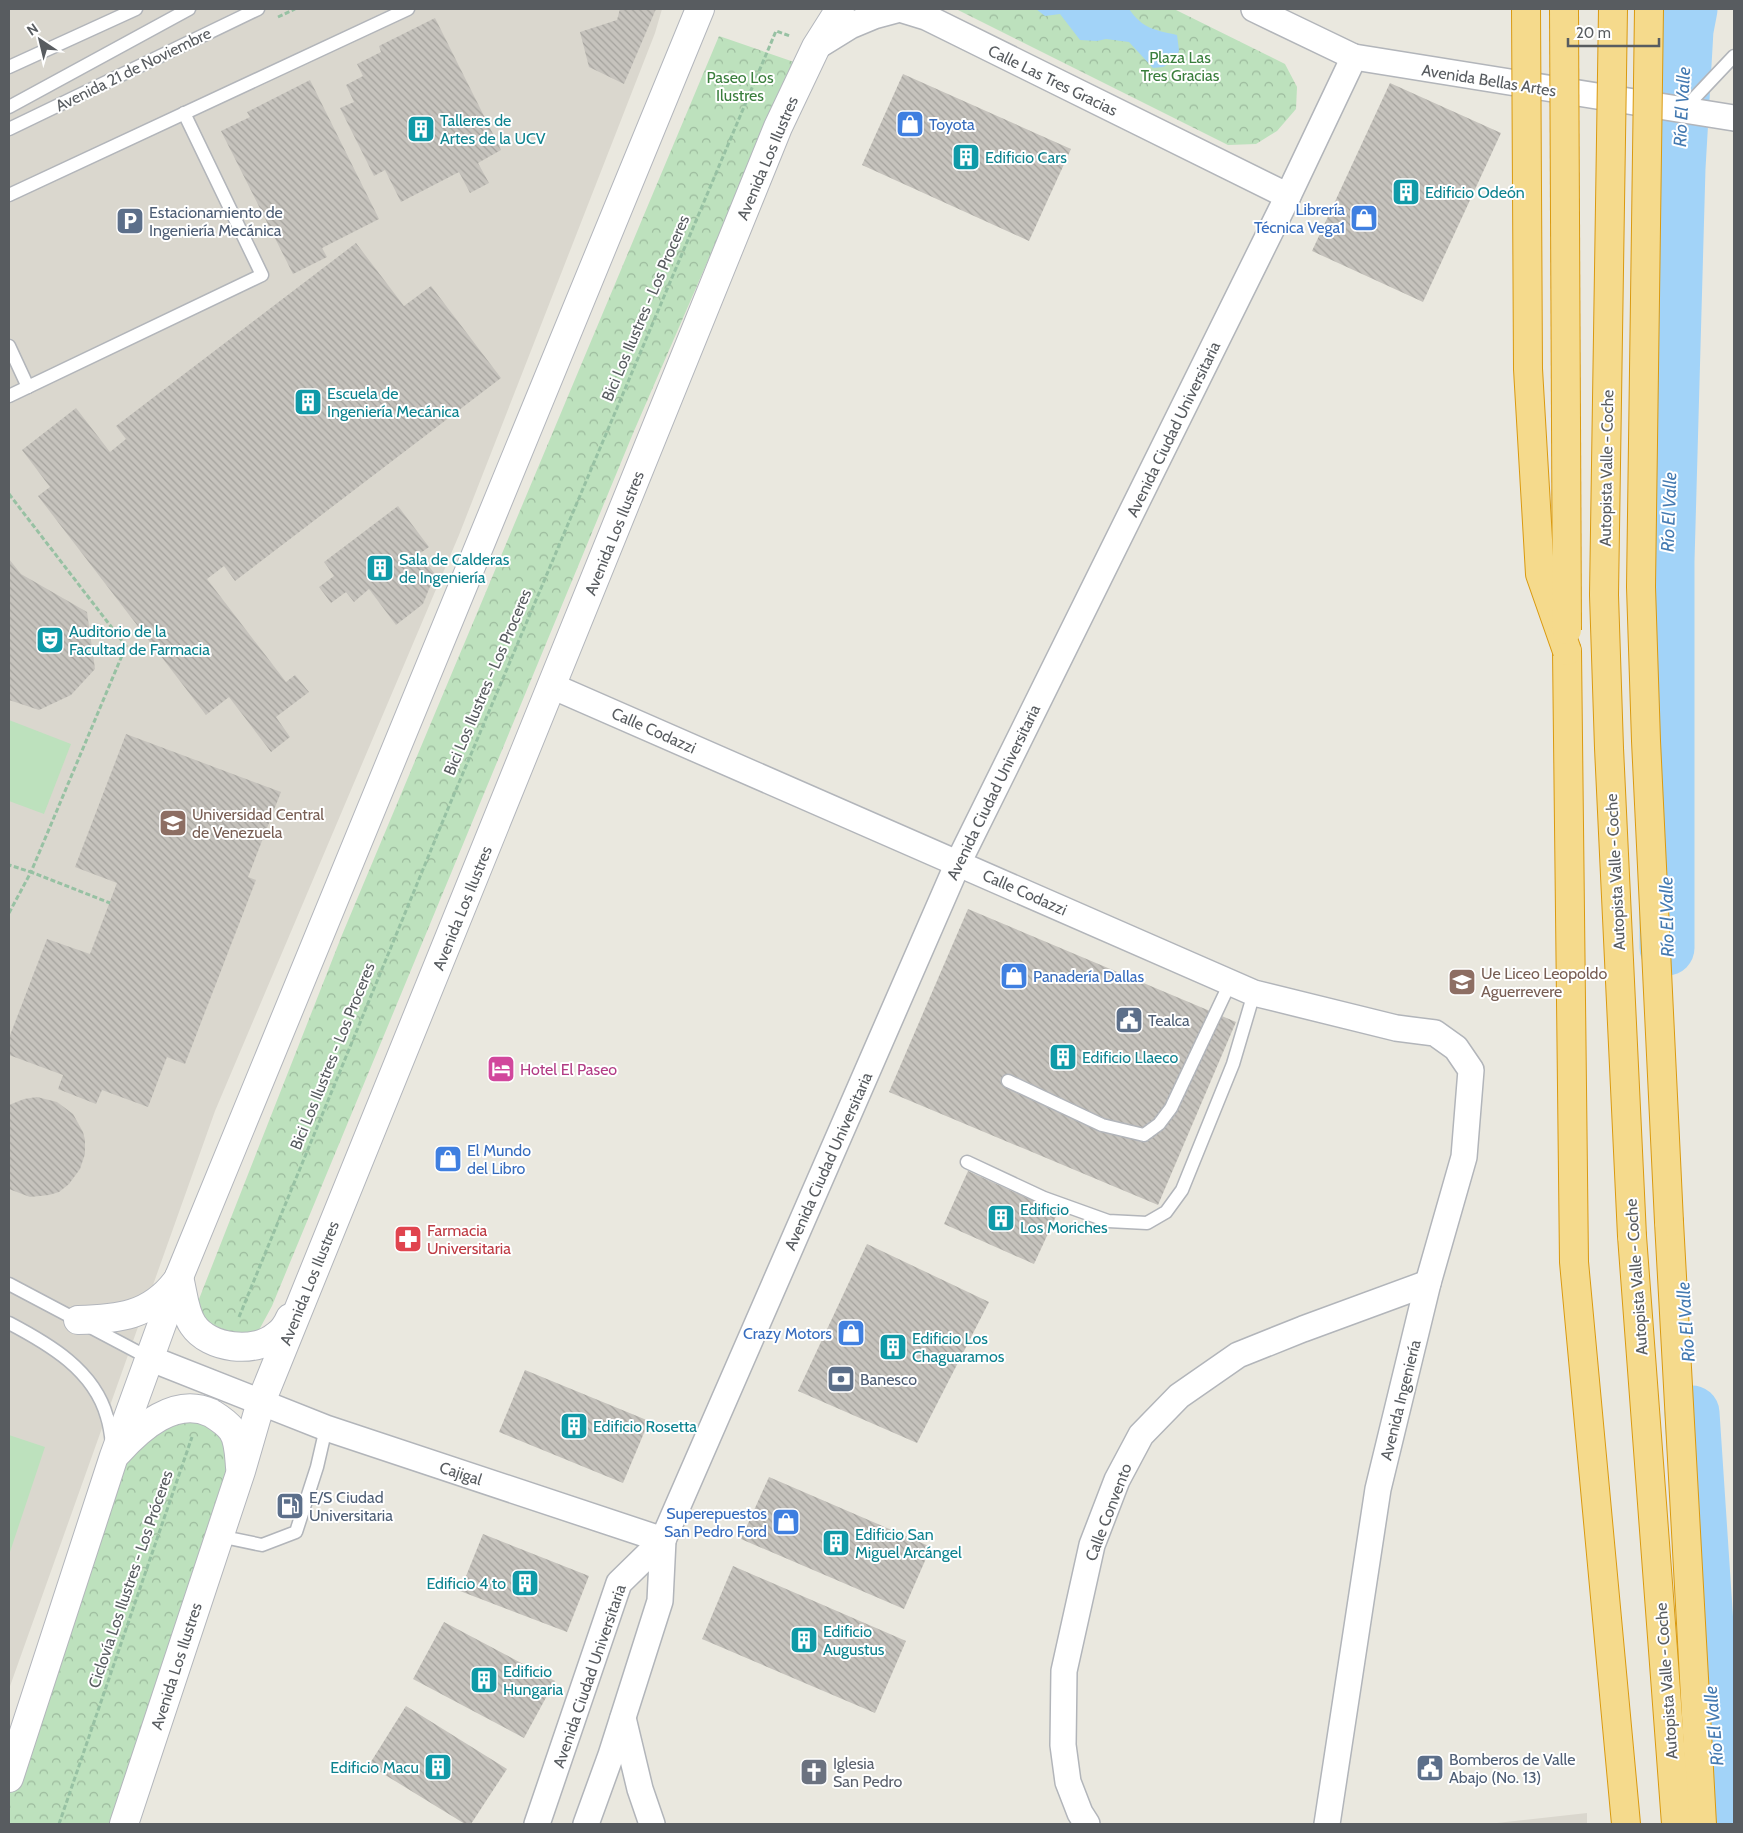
<svg xmlns="http://www.w3.org/2000/svg" width="1743" height="1833" font-family="Cabin,sans-serif">
	<style>
		.education { fill: #dad7ce }
		.forest { fill: url(#forest-crowns) }
		.garden { fill: #bde1bd }
		.water { fill: #a2d3f8 }
		.lines { fill: none; stroke-linecap: round; stroke-linejoin: round }
		.river { stroke: #a2d3f8; stroke-width: 55 }
		.building { fill: url(#building-back-hatch) }
		.service-casing { stroke: #b2b5ba; stroke-width: 15 }
		.minor-casing { stroke: #b2b5ba; stroke-width: 28 }
		.secondary-casing { stroke: #b3b6bc; stroke-width: 30 }
		.motorway-casing { stroke: #da9a10; stroke-width: 30 }
		.path { stroke: #97c1a3; stroke-width: 3; stroke-dasharray: 5 2.5; stroke-linecap: butt }
		.service { stroke: #fff; stroke-width: 12 }
		.minor { stroke: #fff; stroke-width: 25 }
		.secondary { stroke: #fff; stroke-width: 28 }
		.motorway { stroke: #f5da8c; stroke-width: 28 }
		.motorway-bridge-casing { stroke: #da9a10; stroke-width: 30; stroke-linecap: butt }
		.motorway-bridge { stroke: #f5da8c; stroke-width: 28 }
		.labels { text-anchor: middle; stroke-width: 4; stroke-linejoin: round; paint-order: stroke }
		.park-label { font-size: 16px; fill: #397e3c; stroke: #fff }
		.street-label { font-size: 16px; fill: #585c60; stroke: #fff }
		.culture-label { font-size: 16px; fill: #0d838f; stroke: #fff; text-anchor: start }
		.shop-label { font-size: 16px; fill: #366cbe; stroke: #fff; text-anchor: start }
		.service-label { font-size: 16px; fill: #4e5e75; stroke: #fff; text-anchor: start }
		.education-label { font-size: 16px; fill: #785e54; stroke: #fff; text-anchor: start }
		.hotel-label { font-size: 16px; fill: #b23c85; stroke: #fff; text-anchor: start }
		.health-label { font-size: 16px; fill: #be3a42; stroke: #fff; text-anchor: start }
		.worship-label { font-size: 16px; fill: #5b616d; stroke: #fff; text-anchor: start }
		.water-label { font-size: 18px; font-style: italic; fill: #447ab1; stroke: #fff }
	</style>
	<defs>
		<pattern id="forest-crowns" width="20" height="18" patternUnits="userSpaceOnUse" patternTransform="scale(1.25)"><rect width="20" height="18" fill="#bde1bd"/><path d="M2 6a3 3 0 1 1 6 0M12 15a3 3 0 1 1 6 0" fill="none" stroke="#9cba9d"/></pattern>
		<pattern id="building-back-hatch" width="6" height="6" patternUnits="userSpaceOnUse" patternTransform="scale(1.25)"><rect width="6" height="6" fill="#c6c3bd"/><path d="M-1 5l2 2M0 0l6 6M5-1l2 2" fill="none" stroke="#a4a29d"/></pattern>
	</defs>
	<rect width="100%" height="100%" fill="#eae8df"/>
	<g class="education">
		<polygon points="9,9 662,9 655,33 459,535 215,1111 9,1689"/>
		<polygon points="1587,1813 1587,1824 1488,1824"/>
	</g>
	<g class="forest">
		<polygon points="956,9 1174,9 1285,64 1297,87 1296,109 1277,131 1256,144 1228,145"/>
		<polygon points="719,36 794,62 634,431 272,1306 252,1343 190,1322 342,935"/>
		<polygon points="187,1408 237,1444 124,1824 9,1824 9,1780 114,1456"/>
	</g>
	<g class="garden">
		<polygon points="9,720 71,744 44,814 9,801"/>
		<polygon points="9,1435 45,1447 9,1555"/>
	</g>
	<path class="water" d="M1036,9H1129C1143,29 1155,30 1177,35L1179,50L1176,60L1163,67L1153,68L1129,42L1106,39L1097,41L1080,40L1060,14L1045,16Z"/>
	<g class="lines">
		<g class="river">
			<polyline points="1667,948 1667,561 1678,168 1686,30 1690,9"/>
			<polyline points="1692,1413 1713,1731 1723,1824"/>
		</g>
	</g>
	<g class="building">
		<polygon points="620,9 656,9 624,84 589,67 580,32 617,20"/>
		<polygon points="435,18 501,150 478,163 489,183 470,193 459,172 401,202 385,170 374,176 340,108 354,102 346,85 363,76 357,64 381,52 379,46"/>
		<polygon points="903,74 1071,149 1029,241 862,165"/>
		<polygon points="310,80 379,219 322,248 327,257 293,274 221,131 250,117 247,112"/>
		<polygon points="1390,83 1501,133 1423,302 1312,251"/>
		<polygon points="356,243 404,306 431,286 501,378 235,581 224,566 207,579 286,682 295,675 309,692 276,717 290,737 271,752 229,697 206,715 38,496 50,487 22,450 76,408 110,452 126,439 116,426"/>
		<polygon points="398,506 429,547 419,554 435,574 423,604 396,625 369,589 354,602 346,592 331,603 319,587 334,576 324,562"/>
		<polygon points="9,559 21,574 87,612 95,669 71,695 39,710 9,700"/>
		<polygon points="126,734 281,792 248,877 256,880 185,1064 167,1057 148,1107 102,1090 96,1104 58,1089 63,1075 9,1055 9,1038 47,939 90,954 117,883 75,867"/>
		<polygon points="968,909 1236,1022 1158,1205 889,1092"/>
		<polygon points="37,1097 57,1102 73,1114 83,1132 85,1140 85,1154 80,1169 69,1184 59,1192 49,1195 30,1197 9,1189 9,1105 24,1099"/>
		<polygon points="968,1171 1058,1212 1034,1264 944,1224"/>
		<polygon points="867,1244 989,1302 917,1443 798,1391"/>
		<polygon points="525,1370 649,1421 623,1483 499,1432"/>
		<polygon points="769,1477 931,1547 904,1609 741,1539"/>
		<polygon points="483,1534 589,1576 567,1632 460,1591"/>
		<polygon points="733,1566 906,1641 875,1713 702,1639"/>
		<polygon points="444,1622 555,1681 524,1738 413,1679"/>
		<polygon points="406,1706 507,1769 471,1824 465,1824 369,1765"/>
	</g>
	<g class="lines">
		<defs>
			<g id="service">
				<polyline points="9,67 136,9"/>
				<polyline points="9,107 189,9"/>
				<polyline points="1683,110 1734,56"/>
				<polyline points="9,129 258,9"/>
				<polyline points="9,195 408,9"/>
				<polyline points="9,346 28,387"/>
				<polyline points="9,396 262,275 184,113"/>
				<polyline points="1008,1081 1102,1125 1144,1135 1159,1124 1171,1108 1230,983"/>
				<polyline points="967,1162 1044,1198 1108,1221 1147,1223 1166,1212 1182,1190 1233,1064 1254,993"/>
				<polyline points="9,1284 149,1358"/>
				<path d="M9,1323C49,1344 94,1370 107,1417C110,1426 111,1435 112,1444"/>
				<polyline points="219,1536 262,1545 296,1532 317,1467 326,1428"/>
			</g>
			<g id="minor">
				<polyline points="1254,9 1354,57 1734,118"/>
				<polyline points="816,47 850,26 874,16 900,9 926,17 1288,196"/>
				<polyline points="552,686 1254,993 1396,1028 1435,1033 1456,1048 1471,1070 1464,1157 1428,1283 1378,1489 1327,1824"/>
				<polyline points="149,1358 326,1428 663,1540"/>
				<polyline points="623,1718 640,1789 652,1824"/>
				<polyline points="537,1824 619,1583 663,1540"/>
				<polyline points="586,1824 611,1755 660,1601 663,1540 958,863 1288,196 1354,57"/>
				<polyline points="1087,1824 1080,1813 1068,1782 1063,1745 1064,1671 1092,1545 1117,1480 1141,1435 1179,1396 1238,1355 1303,1329 1428,1283"/>
			</g>
			<g id="secondary">
				<path d="M179,1277C183,1292 184,1312 193,1325C209,1349 255,1354 276,1336C282,1332 287,1325 290,1318"/>
				<path d="M78,1320C118,1319 150,1316 176,1282"/>
				<path d="M118,1452C140,1428 175,1396 211,1413C219,1418 226,1422 232,1430C239,1440 239,1455 240,1467"/>
				<polyline points="9,1778 114,1456 179,1277 700,9"/>
				<polyline points="124,1824 241,1471 261,1402 778,127 816,47 840,9"/>
			</g>
			<g id="motorway">
				<polyline points="1567,651 1574,1262 1626,1824"/>
				<polyline points="1669,1222 1702,1824"/>
				<polyline points="1632,1236 1676,1824"/>
			</g>
		</defs>
		<use href="#service" class="service-casing"/>
		<use href="#minor" class="minor-casing"/>
		<use href="#secondary" class="secondary-casing"/>
		<use href="#motorway" class="motorway-casing"/>
		<g class="path">
			<polyline points="278,17 295,9"/>
			<polyline points="9,494 126,646 31,872 9,865"/>
			<polyline points="9,913 31,872 110,903"/>
			<polyline points="239,1317 447,811 776,31 790,36"/>
			<polyline points="59,1824 192,1437"/>
		</g>
		<use href="#service" class="service"/>
		<use href="#minor" class="minor"/>
		<use href="#secondary" class="secondary"/>
		<use href="#motorway" class="motorway"/>
		<defs>
			<g id="motorway-bridge">
				<polyline points="1526,9 1528,369 1540,574 1567,651"/>
				<polyline points="1564,9 1567,630"/>
				<polyline points="1613,9 1604,595 1609,748 1632,1236"/>
				<polyline points="1649,9 1641,587 1646,741 1669,1222"/>
			</g>
		</defs>
		<use href="#motorway-bridge" class="motorway-bridge-casing"/>
		<use href="#motorway-bridge" class="motorway-bridge"/>
	</g>
	<defs>
		<symbol id="shop-square" viewBox="-11 -11 22 22"><rect x="-9" y="-9" width="18" height="18" rx="4" fill="#3f7fe0" stroke="#fff"/><path d="M-5-2.5h2.3a2.7 3.5 0 0 1 5.4 0H5L5.5 6h-11ZM-1.5-2.5h3a1.5 2.3 0 0 0-3 0Z" fill="#fff"/></symbol>
		<symbol id="building-square" viewBox="-11 -11 22 22"><rect x="-9" y="-9" width="18" height="18" rx="4" fill="#0f9aa8" stroke="#fff"/><path d="M-4-6H4V6H1V3H-1V6H-4ZM-2.5-4.3h1.7v1.8h-1.7ZM.8-4.3h1.7v1.8H.8ZM-2.5-1h1.7V.8h-1.7ZM.8-1h1.7V.8H.8Z" fill="#fff"/></symbol>
		<symbol id="parking-square" viewBox="-11 -11 22 22"><rect x="-9" y="-9" width="18" height="18" rx="4" fill="#5c6f8a" stroke="#fff"/><path d="M-3.5-5.5H1a3.5 3.5 0 0 1 0 7H-1V5.5H-3.5ZM-1-3.4V-.6H.8a1.4 1.4 0 0 0 0-2.8Z" fill="#fff"/></symbol>
		<symbol id="theatre-square" viewBox="-11 -11 22 22"><rect x="-9" y="-9" width="18" height="18" rx="4" fill="#0f9aa8" stroke="#fff"/><path d="M-5-5.5Q0-4 5-5.5V0Q5 5 0 6Q-5 5-5 0ZM-3.3-2.5H-1v1.5H-3.3ZM1-2.5H3.3v1.5H1ZM-2.8 1Q0 5.5 2.8 1Z" fill="#fff"/></symbol>
		<symbol id="university-square" viewBox="-11 -11 22 22"><rect x="-9" y="-9" width="18" height="18" rx="4" fill="#8d6e63" stroke="#fff"/><path d="M0-5L7-2L0 1L-7-2ZM-4 1L0 2.5L4 1V4Q0 6-4 4Z" fill="#fff"/></symbol>
		<symbol id="school-square" viewBox="-11 -11 22 22"><rect x="-9" y="-9" width="18" height="18" rx="4" fill="#8d6e63" stroke="#fff"/><path d="M0-5L7-2L0 1L-7-2ZM-4 1L0 2.5L4 1V4Q0 6-4 4Z" fill="#fff"/></symbol>
		<symbol id="civic-square" viewBox="-11 -11 22 22"><rect x="-9" y="-9" width="18" height="18" rx="4" fill="#5c6f8a" stroke="#fff"/><path d="M-.6-6.5H3V-4.5H.6V-3L4-1V1h2V6H-6V1h2V-1L-.6-3ZM-1.2 2.5V6h2.4V2.5Z" fill="#fff"/></symbol>
		<symbol id="hotel-square" viewBox="-11 -11 22 22"><rect x="-9" y="-9" width="18" height="18" rx="4" fill="#d1479c" stroke="#fff"/><path d="M-6-4.5h1.5V1H6V5H4.5V3h-9V5H-6ZM-4 0a1.8 1.8 0 1 1 3.6 0ZM.5 0V-2.5h3Q6-2.5 6 0Z" fill="#fff"/></symbol>
		<symbol id="pharmacy-square" viewBox="-11 -11 22 22"><rect x="-9" y="-9" width="18" height="18" rx="4" fill="#e0444e" stroke="#fff"/><path d="M-2-6h4v4h4v4h-4v4h-4v-4h-4v-4h4Z" fill="#fff"/></symbol>
		<symbol id="bank-square" viewBox="-11 -11 22 22"><rect x="-9" y="-9" width="18" height="18" rx="4" fill="#5c6f8a" stroke="#fff"/><path d="M-6-4H6V4H-6ZM0-2.3a2.3 2.3 0 1 0 0 4.6a2.3 2.3 0 1 0 0-4.6Z" fill="#fff"/></symbol>
		<symbol id="fuel-square" viewBox="-11 -11 22 22"><rect x="-9" y="-9" width="18" height="18" rx="4" fill="#5c6f8a" stroke="#fff"/><path d="M-5.5-6h7V0h2V4h1.3V-2.5L3-4.5l.8-.8L6-3V5H2.5V1h-1V6h-7ZM-4.2-4.7v3.2H.2V-4.7Z" fill="#fff"/></symbol>
		<symbol id="church-square" viewBox="-11 -11 22 22"><rect x="-9" y="-9" width="18" height="18" rx="4" fill="#6b7280" stroke="#fff"/><path d="M-1.2-6h2.4v3.5h3.3v2.4h-3.3V6h-2.4V-.1h-3.3v-2.4h3.3Z" fill="#fff"/></symbol>
	</defs>
	<g fill-rule="evenodd">
		<use href="#shop-square" x="894" y="108" width="32" height="32"/>
		<use href="#building-square" x="405" y="113" width="32" height="32"/>
		<use href="#building-square" x="950" y="141" width="32" height="32"/>
		<use href="#building-square" x="1390" y="176" width="32" height="32"/>
		<use href="#shop-square" x="1348" y="202" width="32" height="32"/>
		<use href="#parking-square" x="114" y="205" width="32" height="32"/>
		<use href="#building-square" x="292" y="386" width="32" height="32"/>
		<use href="#building-square" x="364" y="552" width="32" height="32"/>
		<use href="#theatre-square" x="34" y="624" width="32" height="32"/>
		<use href="#university-square" x="157" y="807" width="32" height="32"/>
		<use href="#shop-square" x="998" y="960" width="32" height="32"/>
		<use href="#school-square" x="1446" y="966" width="32" height="32"/>
		<use href="#civic-square" x="1113" y="1004" width="32" height="32"/>
		<use href="#building-square" x="1047" y="1041" width="32" height="32"/>
		<use href="#hotel-square" x="485" y="1053" width="32" height="32"/>
		<use href="#shop-square" x="432" y="1143" width="32" height="32"/>
		<use href="#building-square" x="985" y="1202" width="32" height="32"/>
		<use href="#pharmacy-square" x="392" y="1223" width="32" height="32"/>
		<use href="#shop-square" x="835" y="1317" width="32" height="32"/>
		<use href="#building-square" x="877" y="1331" width="32" height="32"/>
		<use href="#bank-square" x="825" y="1363" width="32" height="32"/>
		<use href="#building-square" x="558" y="1410" width="32" height="32"/>
		<use href="#fuel-square" x="274" y="1490" width="32" height="32"/>
		<use href="#shop-square" x="770" y="1506" width="32" height="32"/>
		<use href="#building-square" x="820" y="1527" width="32" height="32"/>
		<use href="#building-square" x="509" y="1567" width="32" height="32"/>
		<use href="#building-square" x="788" y="1624" width="32" height="32"/>
		<use href="#building-square" x="468" y="1664" width="32" height="32"/>
		<use href="#building-square" x="422" y="1751" width="32" height="32"/>
		<use href="#civic-square" x="1414" y="1752" width="32" height="32"/>
		<use href="#church-square" x="798" y="1756" width="32" height="32"/>
	</g>
	<g class="labels">
		<g class="park-label">
			<text x="1180" y="63">Plaza Las<tspan x="1180" dy="18">Tres Gracias</tspan></text>
			<text x="740" y="83">Paseo Los<tspan x="740" dy="18">Ilustres</tspan></text>
		</g>
		<g class="street-label">
			<text transform="translate(133 69) rotate(-26)" y="6">Avenida 21 de Noviembre</text>
			<text transform="translate(1053 80) rotate(26)" y="6">Calle Las Tres Gracias</text>
			<text transform="translate(1489 80) rotate(9)" y="6">Avenida Bellas Artes</text>
			<text transform="translate(767 158) rotate(-67)" y="6">Avenida Los Ilustres</text>
			<text transform="translate(645 308) rotate(-67)" y="6">Bici Los Ilustres - Los Proceres</text>
			<text transform="translate(1173 429) rotate(-64)" y="6">Avenida Ciudad Universitaria</text>
			<text transform="translate(1606 468) rotate(-89)" y="6">Autopista Valle - Coche</text>
			<text transform="translate(614 533) rotate(-68)" y="6">Avenida Los Ilustres</text>
			<text transform="translate(487 682) rotate(-67)" y="6">Bici Los Ilustres - Los Proceres</text>
			<text transform="translate(654 730) rotate(24)" y="6">Calle Codazzi</text>
			<text transform="translate(993 792) rotate(-64)" y="6">Avenida Ciudad Universitaria</text>
			<text transform="translate(1615 872) rotate(-93)" y="6">Autopista Valle - Coche</text>
			<text transform="translate(1025 892) rotate(24)" y="6">Calle Codazzi</text>
			<text transform="translate(462 908) rotate(-68)" y="6">Avenida Los Ilustres</text>
			<text transform="translate(332 1056) rotate(-68)" y="6">Bici Los Ilustres - Los Proceres</text>
			<text transform="translate(828 1161) rotate(-66)" y="6">Avenida Ciudad Universitaria</text>
			<text transform="translate(1636 1277) rotate(-94)" y="6">Autopista Valle - Coche</text>
			<text transform="translate(309 1283) rotate(-68)" y="6">Avenida Los Ilustres</text>
			<text transform="translate(1400 1400) rotate(-76)" y="6">Avenida Ingeniería</text>
			<text transform="translate(461 1473) rotate(18)" y="6">Cajigal</text>
			<text transform="translate(1108 1512) rotate(-69)" y="6">Calle Convento</text>
			<text transform="translate(130 1579) rotate(-71)" y="6">Ciclovía Los Ilustres - Los Próceres</text>
			<text transform="translate(176 1666) rotate(-72)" y="6">Avenida Los Ilustres</text>
			<text transform="translate(589 1676) rotate(-71)" y="6">Avenida Ciudad Universitaria</text>
			<text transform="translate(1666 1681) rotate(-94)" y="6">Autopista Valle - Coche</text>
		</g>
		<g class="culture-label">
			<text x="440" y="126">Talleres de<tspan x="440" dy="18">Artes de la UCV</tspan></text>
			<text x="985" y="163">Edificio Cars</text>
			<text x="1425" y="198">Edificio Odeón</text>
			<text x="327" y="399">Escuela de<tspan x="327" dy="18">Ingeniería Mecánica</tspan></text>
			<text x="399" y="565">Sala de Calderas<tspan x="399" dy="18">de Ingeniería</tspan></text>
			<text x="69" y="637">Auditorio de la<tspan x="69" dy="18">Facultad de Farmacia</tspan></text>
			<text x="1082" y="1063">Edificio Llaeco</text>
			<text x="1020" y="1215">Edificio<tspan x="1020" dy="18">Los Moriches</tspan></text>
			<text x="912" y="1344">Edificio Los<tspan x="912" dy="18">Chaguaramos</tspan></text>
			<text x="593" y="1432">Edificio Rosetta</text>
			<text x="855" y="1540">Edificio San<tspan x="855" dy="18">Miguel Arcángel</tspan></text>
			<text x="506" y="1589" text-anchor="end">Edificio 4 to</text>
			<text x="823" y="1637">Edificio<tspan x="823" dy="18">Augustus</tspan></text>
			<text x="503" y="1677">Edificio<tspan x="503" dy="18">Hungaria</tspan></text>
			<text x="419" y="1773" text-anchor="end">Edificio Macu</text>
		</g>
		<g class="shop-label">
			<text x="929" y="130">Toyota</text>
			<text x="1345" y="215" text-anchor="end">Librería<tspan x="1345" dy="18">Técnica Vega1</tspan></text>
			<text x="1033" y="982">Panadería Dallas</text>
			<text x="467" y="1156">El Mundo<tspan x="467" dy="18">del Libro</tspan></text>
			<text x="832" y="1339" text-anchor="end">Crazy Motors</text>
			<text x="767" y="1519" text-anchor="end">Superepuestos<tspan x="767" dy="18">San Pedro Ford</tspan></text>
		</g>
		<g class="service-label">
			<text x="149" y="218">Estacionamiento de<tspan x="149" dy="18">Ingeniería Mecánica</tspan></text>
			<text x="1148" y="1026">Tealca</text>
			<text x="860" y="1385">Banesco</text>
			<text x="309" y="1503">E/S Ciudad<tspan x="309" dy="18">Universitaria</tspan></text>
			<text x="1449" y="1765">Bomberos de Valle<tspan x="1449" dy="18">Abajo (No. 13)</tspan></text>
		</g>
		<g class="education-label">
			<text x="192" y="820">Universidad Central<tspan x="192" dy="18">de Venezuela</tspan></text>
			<text x="1481" y="979">Ue Liceo Leopoldo<tspan x="1481" dy="18">Aguerrevere</tspan></text>
		</g>
		<g class="hotel-label">
			<text x="520" y="1075">Hotel El Paseo</text>
		</g>
		<g class="health-label">
			<text x="427" y="1236">Farmacia<tspan x="427" dy="18">Universitaria</tspan></text>
		</g>
		<g class="worship-label">
			<text x="833" y="1769">Iglesia<tspan x="833" dy="18">San Pedro</tspan></text>
		</g>
		<g class="water-label">
			<text transform="translate(1682 107) rotate(-87)" y="6">Río El Valle</text>
			<text transform="translate(1669 512) rotate(-88)" y="6">Río El Valle</text>
			<text transform="translate(1667 917) rotate(-91)" y="6">Río El Valle</text>
			<text transform="translate(1686 1322) rotate(-94)" y="6">Río El Valle</text>
			<text transform="translate(1714 1726) rotate(-95)" y="6">Río El Valle</text>
		</g>
	</g>
	<rect width="1743" height="1833" fill="none" stroke="#585c60" stroke-width="20"/>
	<g transform="translate(40 40) rotate(325)" stroke="#ffffff" stroke-width="4" paint-order="stroke">
	<path d="M0-4L9 19L0 12L-9 19Z" fill="#585c60"/>
	<text y="-8" font-size="14" font-weight="bold" text-anchor="middle" fill="#585c60">N</text>
	</g>
	<path d="M1568 38v8h91v-8" fill="none" stroke="#585c60" stroke-width="2.5"/>
	<text x="1576" y="38" font-size="15" fill="#585c60" stroke="#ffffff" stroke-width="4" paint-order="stroke">20 m</text>
</svg>
